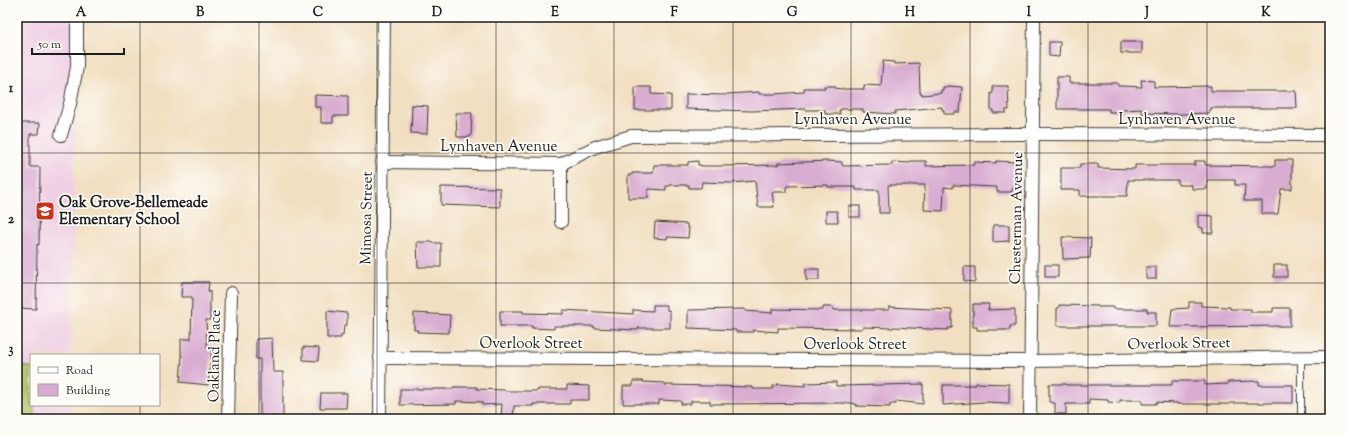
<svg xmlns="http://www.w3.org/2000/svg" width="1347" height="436" font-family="'Sorts Mill Goudy',serif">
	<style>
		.built { fill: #f0d0e4 }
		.green { fill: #b6c96d; stroke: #697244 }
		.building { fill: #d9acd1 }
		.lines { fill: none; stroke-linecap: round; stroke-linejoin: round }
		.lane-casing { stroke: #3c3935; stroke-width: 8 }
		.street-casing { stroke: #3c3935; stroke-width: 14 }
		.lane { stroke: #fff; stroke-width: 6 }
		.street { stroke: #fff; stroke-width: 12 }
		.grid { fill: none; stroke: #1c1c1c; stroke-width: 1; stroke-opacity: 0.55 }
		.labels { text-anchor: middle; stroke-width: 3.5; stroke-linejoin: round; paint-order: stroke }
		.street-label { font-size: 15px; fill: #1c1c1c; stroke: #fdfcf7 }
		.poi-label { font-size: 15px; font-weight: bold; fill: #1c1c1c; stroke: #fdfcf7; text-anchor: start }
		.neatline { fill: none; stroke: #1c1c1c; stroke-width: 1.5 }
		.grid-label { font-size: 13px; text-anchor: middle; font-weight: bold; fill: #1c1c1c }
	</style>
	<rect width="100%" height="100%" fill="#fdfcf7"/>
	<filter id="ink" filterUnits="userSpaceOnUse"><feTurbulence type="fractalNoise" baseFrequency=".025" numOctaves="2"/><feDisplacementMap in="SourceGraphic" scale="8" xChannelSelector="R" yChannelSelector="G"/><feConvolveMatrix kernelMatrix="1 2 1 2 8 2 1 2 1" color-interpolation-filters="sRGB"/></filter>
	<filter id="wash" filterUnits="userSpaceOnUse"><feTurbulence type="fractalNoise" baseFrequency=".012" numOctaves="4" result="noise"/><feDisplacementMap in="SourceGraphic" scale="16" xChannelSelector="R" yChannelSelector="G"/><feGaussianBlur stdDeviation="0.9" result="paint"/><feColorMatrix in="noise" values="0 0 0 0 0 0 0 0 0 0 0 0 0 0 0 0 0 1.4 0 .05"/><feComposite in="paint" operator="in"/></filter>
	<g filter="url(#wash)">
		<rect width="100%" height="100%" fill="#f2dfc1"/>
		<polygon class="built" points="17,17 77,17 71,355 31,355 31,405 70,405 70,419 17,419"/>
		<polygon class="green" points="17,366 31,367 31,405 34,405 34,419 17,419"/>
		<g id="blocks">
			<g class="building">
				<polygon points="1049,42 1060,42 1059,57 1049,56"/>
				<rect x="1121" y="42" width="21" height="11"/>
				<polygon points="883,61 894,62 894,64 919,63 920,93 922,93 922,95 941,93 941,90 943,90 943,87 947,87 947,86 962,87 960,112 955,112 954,114 944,114 944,110 942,110 942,107 895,111 895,114 863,112 863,109 841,109 841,110 839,110 840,114 825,114 825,110 806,110 806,109 752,111 686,109 686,94 726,95 727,94 759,92 759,94 774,94 804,92 804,88 825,88 824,86 835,86 835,88 841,89 864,89 864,85 881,86"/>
				<polygon points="1057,77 1069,77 1069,83 1117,83 1118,86 1122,86 1142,87 1141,80 1154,81 1154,87 1156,87 1211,86 1211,91 1296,91 1297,108 1211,108 1211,110 1209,110 1209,113 1181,114 1142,113 1142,109 1123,110 1123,112 1109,112 1109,109 1057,109"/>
				<polygon points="993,86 1008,86 1009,110 1006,110 1006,113 993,113 993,110 991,110 991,93 993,93"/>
				<polygon points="635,87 651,87 651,94 671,95 671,110 635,110"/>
				<polygon points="315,95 348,96 348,116 333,116 333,123 321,123 321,107 315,107"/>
				<polygon points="412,105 428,106 427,134 411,133"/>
				<polygon points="456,113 472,113 471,135 470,135 470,137 457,137"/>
				<polygon points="17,123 40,123 39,134 30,134 30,167 40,167 39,245 37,244 36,309 17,308"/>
				<polygon points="1275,160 1292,160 1292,189 1281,189 1278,214 1262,214 1262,201 1244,201 1245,185 1235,185 1235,180 1207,180 1207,189 1192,189 1192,185 1178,185 1178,180 1128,180 1127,196 1080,196 1080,190 1061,190 1061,168 1080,168 1080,164 1098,164 1098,168 1135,169 1135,165 1195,165 1195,161 1205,161 1205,165 1275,166"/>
				<polygon points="698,161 698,165 701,165 701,166 720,166 778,165 778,163 828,161 842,162 842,165 843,166 892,165 892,162 910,163 910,161 926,161 926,166 974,165 974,162 996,163 996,161 1015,162 1015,182 1014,182 1014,189 1012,189 1012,192 997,192 997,187 995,187 953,185 953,188 944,187 943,211 924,210 925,185 888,185 889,213 879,213 879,190 856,190 856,187 828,187 828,185 787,186 786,187 786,192 772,192 774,207 758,207 755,181 731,183 702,182 701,188 689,188 689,185 670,185 670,186 666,186 666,190 648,189 648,198 628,198 628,175 632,175 632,173 653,173 654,165 688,165 688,162"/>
				<polygon points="441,187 500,188 500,207 441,205"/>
				<rect x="849" y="206" width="11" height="11"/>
				<polygon points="826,211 837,211 838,222 826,222"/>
				<polygon points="1198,215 1213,216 1213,233 1203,233 1203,228 1198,227"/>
				<polygon points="655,222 687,224 687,228 689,228 688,238 667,237 667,239 654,238"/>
				<polygon points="993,225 1009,225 1009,241 993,242"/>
				<polygon points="1062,237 1091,238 1090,258 1063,259"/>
				<polygon points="417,242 433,242 433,243 441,243 441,267 418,267"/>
				<rect x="1045" y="265" width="13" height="12"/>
				<rect x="1274" y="265" width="13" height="12"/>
				<polygon points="964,267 975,267 975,282 964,281"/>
				<rect x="1146" y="267" width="10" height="12"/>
				<rect x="806" y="269" width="13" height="11"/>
				<polygon points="182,282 209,282 208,291 210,291 210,320 206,320 207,340 207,347 212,347 208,385 180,382 182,355 181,355 181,339 191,339 192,297 181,297"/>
				<polygon points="1189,302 1201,302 1201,306 1230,307 1230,309 1251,309 1251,312 1273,312 1273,308 1290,308 1290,326 1170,327 1172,309 1189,308"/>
				<polygon points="973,304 989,304 988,310 1015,309 1015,326 1010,326 1010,330 977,330 977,327 973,327"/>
				<polygon points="653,305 667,305 667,310 670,311 670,328 638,328 638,330 594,328 594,326 554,326 554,329 532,328 532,326 500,326 500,311 523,311 523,313 563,314 563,310 633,314 633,310 653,311"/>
				<polygon points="1059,305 1098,306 1098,307 1113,307 1113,309 1147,309 1147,312 1156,312 1156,326 1057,326 1057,308 1059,308"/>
				<polygon points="823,307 833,307 833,310 889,310 889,307 952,310 952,328 948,328 948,330 893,327 893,328 863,327 862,329 778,328 778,332 753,330 753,332 736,332 736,330 688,328 688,310 745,309 745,311 772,313 772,309 823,310"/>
				<polygon points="327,311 347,313 347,325 344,325 343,335 341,335 341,338 327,338"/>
				<polygon points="414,313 450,315 449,333 417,332 418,330 414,330"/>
				<polygon points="272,338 273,372 283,372 283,417 260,416 260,359 256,359 256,339"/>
				<polygon points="303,347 319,348 318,361 303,360"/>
				<polygon points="633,381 643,381 643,382 665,383 665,385 753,387 753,389 773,389 773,386 778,385 777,384 805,386 805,383 836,382 836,386 840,386 923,384 923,404 896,401 896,404 890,404 890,407 856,406 856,404 851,403 710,404 710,401 691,401 691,404 681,404 681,401 659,400 659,404 623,404 623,386 633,386"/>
				<polygon points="1172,381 1205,381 1205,385 1228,384 1228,382 1259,381 1259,385 1293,385 1293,403 1230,403 1230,404 1177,404 1177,403 1156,402 1156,404 1142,404 1142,400 1120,400 1120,403 1108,402 1108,400 1089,399 1089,404 1066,404 1066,414 1055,414 1055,403 1049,402 1049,384 1066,384 1066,385 1172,385"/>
				<polygon points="976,383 1009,384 1009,403 984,402 943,405 943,385 976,385"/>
				<polygon points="567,385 589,386 589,400 570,400 570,404 533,404 533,406 514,406 513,419 501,419 502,404 482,405 482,402 456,401 456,404 400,405 400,389 453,389 453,387 477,387 477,389 505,390 505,391 538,391 538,389 567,389"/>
				<polygon points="321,393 347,393 346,408 320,408"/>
			</g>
		</g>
	</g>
	<g filter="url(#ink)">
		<use href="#blocks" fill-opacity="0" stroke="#3c3935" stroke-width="1"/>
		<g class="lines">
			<defs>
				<polyline id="lane" points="1301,357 1301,419"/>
				<g id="street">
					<polyline points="61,135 70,104 77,67 77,17"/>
					<polyline points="382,162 561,164 595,147 631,136 1033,134 1330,135"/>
					<polyline points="561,222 561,164"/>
					<polyline points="380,358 1030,361 1330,357"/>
					<polyline points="228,419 231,293"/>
					<polyline points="380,419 384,17"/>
					<polyline points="1030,419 1034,17"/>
				</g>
			</defs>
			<use href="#lane" class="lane-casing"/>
			<use href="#street" class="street-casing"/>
			<use href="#lane" class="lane"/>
			<use href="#street" class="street"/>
		</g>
	</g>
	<path class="grid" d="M140,17V355M259,17V419M377,17V419M496,17V419M614,17V419M733,17V419M851,17V419M970,17V419M1088,17V419M1207,17V419M17,153H1330M17,283H1330M140,405V419"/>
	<defs>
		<symbol id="school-square" viewBox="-11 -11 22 22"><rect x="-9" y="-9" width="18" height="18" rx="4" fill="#c8321e" stroke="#fdfcf7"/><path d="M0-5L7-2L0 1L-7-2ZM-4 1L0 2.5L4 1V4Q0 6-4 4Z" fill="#fff"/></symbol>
	</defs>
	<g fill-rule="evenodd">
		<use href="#school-square" x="34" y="200" width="22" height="22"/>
	</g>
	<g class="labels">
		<g class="street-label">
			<text x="853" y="124">Lynhaven Avenue</text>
			<text x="1177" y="124">Lynhaven Avenue</text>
			<text x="499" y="151">Lynhaven Avenue</text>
			<text transform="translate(366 218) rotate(-89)" y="5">Mimosa Street</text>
			<text transform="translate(1016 218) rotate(-89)" y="5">Chesterman Avenue</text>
			<text x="531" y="348">Overlook Street</text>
			<text transform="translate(1179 343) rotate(-1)" y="5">Overlook Street</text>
			<text x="855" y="349">Overlook Street</text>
			<text transform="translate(214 356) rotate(-89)" y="5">Oakland Place</text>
		</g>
		<g class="poi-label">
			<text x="59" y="207">Oak Grove-Bellemeade<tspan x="59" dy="17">Elementary School</tspan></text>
		</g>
	</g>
	<rect width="1347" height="436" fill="none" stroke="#fdfcf7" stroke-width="44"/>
	<rect x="30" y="354" width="130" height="52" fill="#fdfcf7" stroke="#a3a29f"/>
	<rect x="38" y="367" width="20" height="6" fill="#ffffff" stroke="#a3a29f"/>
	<text x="66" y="374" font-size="12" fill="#1c1c1c">Road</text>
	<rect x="38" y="384" width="20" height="12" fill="#d9acd1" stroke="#a3a29f"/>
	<text x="66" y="394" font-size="12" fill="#1c1c1c">Building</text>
	<path d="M32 48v6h92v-6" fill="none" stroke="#1c1c1c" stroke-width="2"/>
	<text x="38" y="48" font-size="12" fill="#1c1c1c" stroke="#fdfcf7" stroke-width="3" paint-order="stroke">50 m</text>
	<rect x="22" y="22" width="1303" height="392" class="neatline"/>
	<g class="grid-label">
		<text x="81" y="16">A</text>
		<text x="200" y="16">B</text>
		<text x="318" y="16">C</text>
		<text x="437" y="16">D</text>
		<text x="555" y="16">E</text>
		<text x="674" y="16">F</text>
		<text x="792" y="16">G</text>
		<text x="910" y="16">H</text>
		<text x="1029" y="16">I</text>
		<text x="1147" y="16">J</text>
		<text x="1266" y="16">K</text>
		<text x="11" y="92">1</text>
		<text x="11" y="223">2</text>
		<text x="11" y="353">3</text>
	</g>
</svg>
